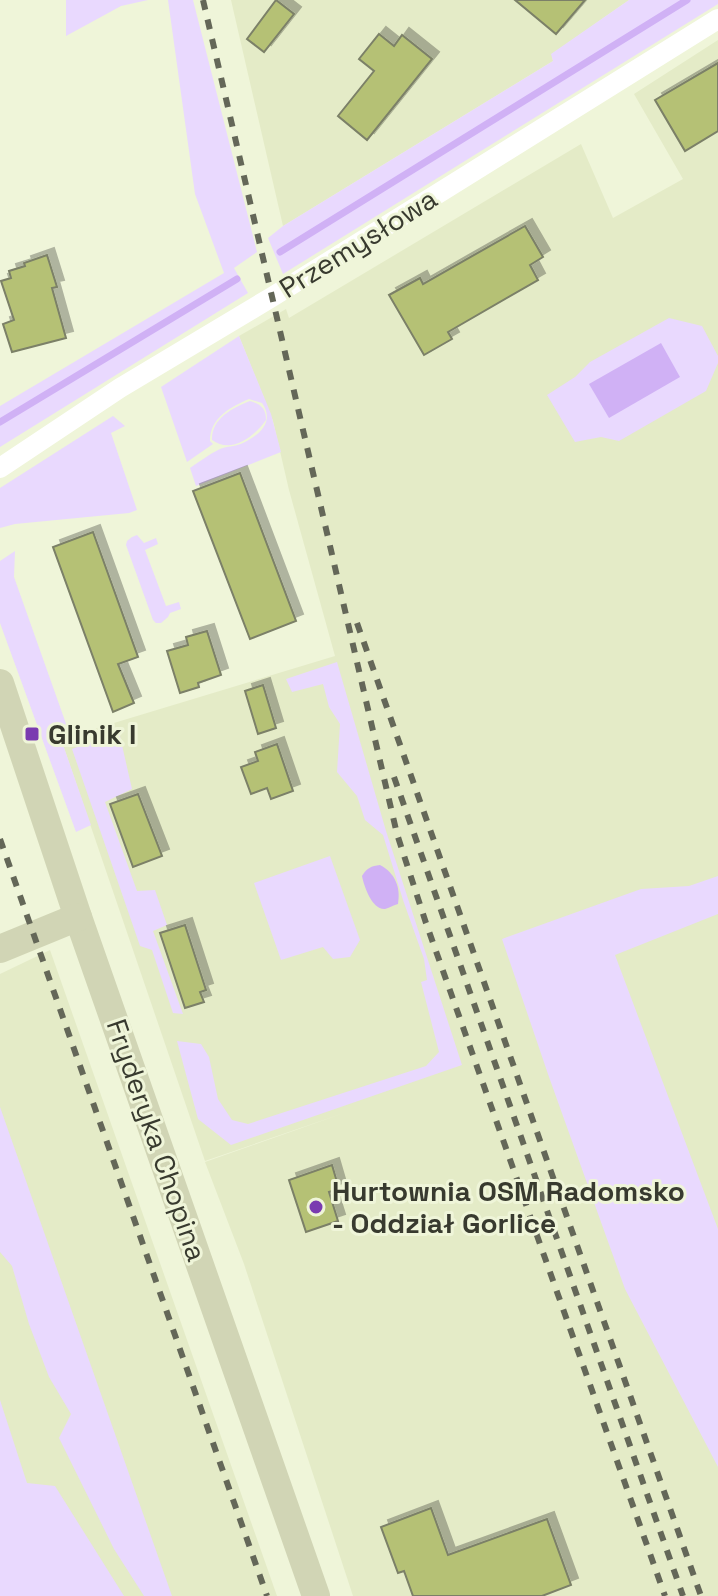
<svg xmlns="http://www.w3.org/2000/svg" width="718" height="1596" font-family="'Space Grotesk',sans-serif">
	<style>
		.built { fill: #e4ebc7 }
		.green { fill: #e9d9fe }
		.water { fill: #d0b1f5 }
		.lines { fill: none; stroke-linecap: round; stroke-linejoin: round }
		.stream { stroke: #d0b1f5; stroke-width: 7 }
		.building { fill: #b5c175; stroke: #7b8067; stroke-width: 2; filter: url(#shadow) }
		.street { stroke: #fff; stroke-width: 20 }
		.secondary { stroke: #d1d5b5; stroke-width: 28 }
		.rail { stroke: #646758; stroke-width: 6; stroke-dasharray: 10 10; stroke-linecap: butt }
		.poi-dot { fill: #7a3bb0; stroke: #eff5d9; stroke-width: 3 }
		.labels { text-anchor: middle; stroke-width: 6; stroke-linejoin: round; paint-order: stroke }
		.street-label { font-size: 28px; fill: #383a2f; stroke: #eff5d9 }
		.poi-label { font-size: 28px; font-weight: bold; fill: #383a2f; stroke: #eff5d9; text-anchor: start }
	</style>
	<defs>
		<filter id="shadow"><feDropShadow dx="7" dy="-7" stdDeviation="0" flood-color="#0004"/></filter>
	</defs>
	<rect width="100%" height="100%" fill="#eff5d9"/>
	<g class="built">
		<polygon points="231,0 629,0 552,54 553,61 283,226"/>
		<polygon points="718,40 718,1596 353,1596 244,1264 205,1162 344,1113 205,1161 61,739 335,656 289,490 273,421 239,336 286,309 289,318 581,144 613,218 683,179 634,94"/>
		<polygon points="50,950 277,1596 0,1596 0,974"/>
	</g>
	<g class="green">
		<polygon points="66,0 148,0 121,6 66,36"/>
		<polygon points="168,0 193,0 257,252 234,268 248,293 0,447 0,406 224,273 195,194"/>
		<polygon points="629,0 718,0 718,4 283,274 268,238 283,226 553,61 551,54"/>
		<polygon points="669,318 702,326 718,356 718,363 706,391 619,441 601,437 575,442 547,395 575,377 590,362"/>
		<path d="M239,336L271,414L281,452L196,486L190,468C199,462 208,455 218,450C225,446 235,447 243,443C260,435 275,421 262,403L249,399C230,407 210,418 210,441L213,444L187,462L161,387Z"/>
		<path d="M250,401C260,404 266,408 266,420C254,437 231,454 212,440C211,419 232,408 250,401Z"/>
		<polygon points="113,416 125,426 111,433 137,510 129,513 15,524 0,528 0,488"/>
		<polygon points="137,535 144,543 156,538 158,544 145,550 166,606 179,602 181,609 170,613 168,617 161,623 156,623 153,620 126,545 127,541 132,537"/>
		<polygon points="15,551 14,577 70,735 61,739 91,825 76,832 0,623 0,561"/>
		<polygon points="337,662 386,831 462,1065 231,1145 198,1119 177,1041 201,1044 209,1057 218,1099 232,1120 248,1124 426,1066 439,1052 421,982 427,980 424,959 403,900 383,835 365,820 357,796 337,772 340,724 329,707 323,684 292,692 286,679"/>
		<polygon points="119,732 132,789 105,802 137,891 155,890 167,925 153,931 183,1014 173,1013 152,950 140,946 72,749"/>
		<polygon points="330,856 360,940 350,957 333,959 323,947 281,960 254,883"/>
		<polygon points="718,876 718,914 615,955 718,1229 718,1467 625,1289 549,1077 502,939 641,889 689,886"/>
		<polygon points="0,1107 172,1596 144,1596 114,1549 59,1438 71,1414 49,1377 29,1324 12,1266 0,1252"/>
		<polygon points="0,1400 27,1483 55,1486 124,1596 0,1596"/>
	</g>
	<g class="water">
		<polygon points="661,343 680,377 609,418 589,384"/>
		<path d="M380,865C395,873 401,887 398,904C397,904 386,909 385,909C372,910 364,886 362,876C367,868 371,866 380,865Z"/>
	</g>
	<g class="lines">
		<g class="stream">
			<polyline points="280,252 687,0"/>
			<polyline points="0,422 237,279"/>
		</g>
	</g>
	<g class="building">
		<polygon points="276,0 294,14 264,52 247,39"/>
		<polygon points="515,0 585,0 556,34"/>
		<polygon points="379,34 394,46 402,35 432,59 367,140 338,116 374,71 359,59"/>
		<polygon points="718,63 718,131 685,151 655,100"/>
		<polygon points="525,226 543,257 530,265 538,280 448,332 452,339 424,355 389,295 420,278 423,284"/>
		<polygon points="47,255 57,287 52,288 66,338 12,352 3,324 14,320 1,281 11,278 9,271 25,266 24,263"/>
		<polygon points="240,473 296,621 250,639 193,491"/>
		<polygon points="93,532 138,657 118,664 134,703 113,712 53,547"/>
		<polygon points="207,631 221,675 198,683 199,687 180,693 167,651 188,645 186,637"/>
		<polygon points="263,685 276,728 258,734 245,691"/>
		<polygon points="277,744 293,791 271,799 267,788 251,794 241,767 258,761 255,752"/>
		<polygon points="138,794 162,856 133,867 110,804"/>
		<polygon points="185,925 206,990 200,992 204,1002 185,1008 160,933"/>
		<polygon points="332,1165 339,1189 329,1192 338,1221 306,1232 289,1180"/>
		<polygon points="431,1508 448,1555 547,1519 571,1585 542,1596 413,1596 404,1571 398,1573 381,1527"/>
	</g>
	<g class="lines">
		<polyline class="street" points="0,468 120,388 272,297 718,19"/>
		<g class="secondary">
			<polyline points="0,683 78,917 316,1596"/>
			<polyline points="0,949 78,917"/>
		</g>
		<g class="rail">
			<polyline points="203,0 397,834 426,923 665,1596"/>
			<polyline points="357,623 701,1596"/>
			<polyline points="394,777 683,1596"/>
			<polyline points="0,839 267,1596"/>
		</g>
	</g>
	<g class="poi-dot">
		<rect x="24" y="726" width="16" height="16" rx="4"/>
		<circle cx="316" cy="1207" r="8"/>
	</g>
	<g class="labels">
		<g class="street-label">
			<text transform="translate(358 243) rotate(-32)" y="10">Przemysłowa</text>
			<text transform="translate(157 1140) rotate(71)" y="10">Fryderyka Chopina</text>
		</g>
		<g class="poi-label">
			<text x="48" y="744">Glinik I</text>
			<text x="332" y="1201">Hurtownia OSM Radomsko<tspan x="332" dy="32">- Oddział Gorlice</tspan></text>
		</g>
	</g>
</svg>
